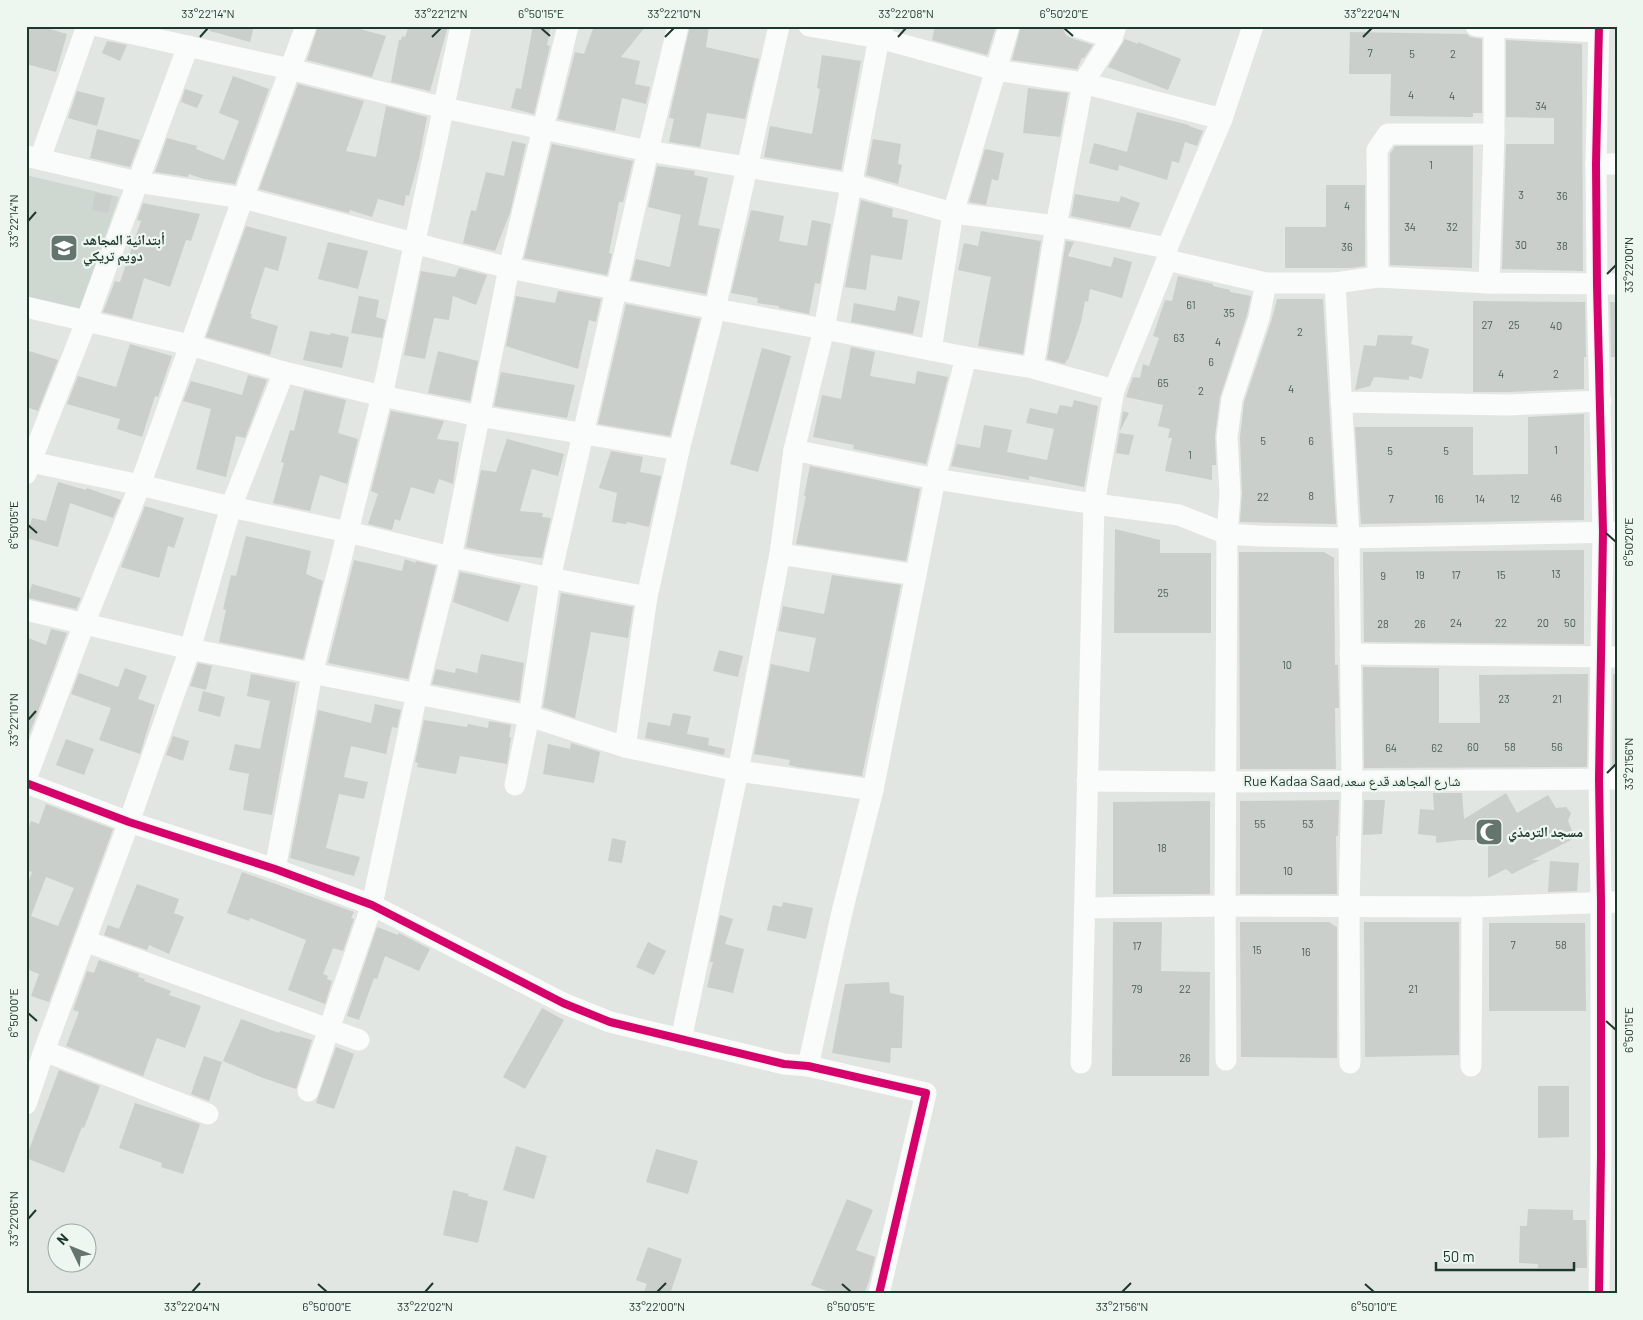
<svg xmlns="http://www.w3.org/2000/svg" width="1643" height="1320" font-family="Barlow,'Noto Naskh Arabic',sans-serif">
	<style>
		.built { fill: #ced8d1 }
		.building { fill: #cacfcb; fill-rule: evenodd }
		.lines { fill: none; stroke-linecap: round; stroke-linejoin: round }
		.minor { stroke: #fafbfb; stroke-width: 21 }
		.cycleway-casing { stroke: #eef6f0; stroke-width: 11 }
		.cycleway { stroke: #d6006c; stroke-width: 8 }
		.ticks { fill: none; stroke: #1f382c; stroke-width: 2 }
		.labels { text-anchor: middle; stroke-width: 4.5; stroke-linejoin: round; paint-order: stroke }
		.number-label { font-size: 11px; fill: #4a5e54 }
		.poi-label { font-size: 14px; font-weight: bold; fill: #1f382c; stroke: #eef6f0; text-anchor: start }
		.street-label { font-size: 14px; fill: #1f382c; stroke: #eef6f0 }
		.neatline { fill: none; stroke: #1f382c; stroke-width: 2 }
		.ticks-label { font-size: 12px; text-anchor: middle; fill: #1f382c }
	</style>
	<rect width="100%" height="100%" fill="#e1e6e2"/>
	<polygon class="built" points="26,175 119,197 78,313 26,299"/>
	<g class="building">
		<polygon points="26,26 39,26 67,34 56,72 26,64"/>
		<polygon points="211,26 254,26 250,42 210,31"/>
		<polygon points="318,26 361,26 360,29 386,36 372,77 307,60"/>
		<polygon points="409,26 448,26 430,91 391,82 399,40 401,40 402,36 405,37"/>
		<polygon points="533,26 551,26 547,45 550,46 534,114 511,108 516,88 521,89"/>
		<polygon points="594,26 646,26 621,57 640,61 635,84 650,87 646,104 622,98 615,131 558,119 575,52 584,54"/>
		<polygon points="690,26 709,26 706,47 759,59 745,119 707,113 700,147 669,142 674,119 669,118"/>
		<polygon points="935,26 996,26 987,55 932,40"/>
		<polygon points="1021,26 1053,26 1063,29 1066,35 1071,38 1093,45 1084,58 1082,58 1077,69 1012,60"/>
		<polygon points="1350,32 1467,34 1470,37 1482,39 1482,113 1473,113 1473,117 1390,116 1391,74 1349,74"/>
		<polygon points="1125,39 1138,44 1138,42 1181,59 1168,90 1108,67"/>
		<polygon points="1506,40 1582,44 1583,271 1502,269 1506,144 1554,144 1554,118 1506,117"/>
		<polygon points="107,41 127,45 120,61 102,53"/>
		<polygon points="822,55 861,61 841,170 764,157 770,126 812,134 820,89 817,88"/>
		<polygon points="233,76 269,89 235,184 204,179 189,174 188,177 155,172 167,138 197,146 196,149 224,160 239,121 219,113"/>
		<polygon points="298,84 364,101 346,151 376,157 386,106 427,117 419,159 409,196 406,195 404,206 378,199 372,217 350,210 349,213 259,189"/>
		<polygon points="1028,88 1068,93 1060,137 1023,133"/>
		<polygon points="185,89 203,95 197,108 181,102"/>
		<polygon points="77,91 105,98 97,126 68,118"/>
		<polygon points="1137,112 1189,125 1189,126 1203,131 1197,146 1185,142 1179,163 1172,161 1167,180 1119,165 1118,171 1089,163 1094,143 1127,152"/>
		<polygon points="97,129 140,140 130,167 90,158"/>
		<polygon points="873,139 901,144 898,164 902,165 898,184 866,175"/>
		<polygon points="512,141 526,144 510,213 495,251 463,243 471,210 476,211 486,172 504,176"/>
		<polygon points="552,144 633,161 623,202 619,202 609,253 612,254 607,275 524,258"/>
		<polygon points="1395,146 1473,146 1472,268 1390,265 1390,154"/>
		<polygon points="985,149 1004,153 998,181 992,179 986,205 969,202"/>
		<polygon points="657,166 695,171 694,175 708,178 698,225 720,229 706,294 631,280 636,259 670,267 681,215 648,207"/>
		<polygon points="1326,185 1365,185 1365,266 1350,268 1285,268 1285,227 1326,227"/>
		<polygon points="95,193 112,196 108,213 92,210"/>
		<polygon points="1075,194 1119,202 1121,196 1140,203 1130,228 1071,216"/>
		<polygon points="861,200 893,209 892,217 908,220 902,260 871,255 866,290 845,287"/>
		<polygon points="143,203 200,214 191,241 186,240 170,287 144,278 132,319 103,312 115,281 120,282 141,221 137,220"/>
		<polygon points="751,210 784,216 779,241 807,246 812,220 831,224 820,284 815,283 809,314 779,308 779,306 757,303 758,298 731,293"/>
		<polygon points="246,226 287,237 278,271 265,267 250,314 252,314 251,318 278,326 270,355 206,337"/>
		<polygon points="981,231 1041,241 1023,354 978,346 991,277 958,270 964,243 978,246"/>
		<polygon points="1066,241 1074,242 1068,256 1111,267 1114,257 1132,262 1122,298 1090,289 1088,302 1085,301 1081,322 1068,360 1067,359 1065,364 1047,359"/>
		<polygon points="328,242 368,251 358,289 318,279"/>
		<polygon points="459,268 487,275 476,305 453,296 449,320 434,318 425,359 404,355 421,271 455,277"/>
		<polygon points="1178,276 1213,284 1213,286 1230,290 1230,292 1251,296 1247,315 1220,397 1215,436 1216,465 1212,465 1212,480 1165,471 1172,438 1168,438 1170,429 1158,426 1163,405 1126,397 1133,377 1140,378 1143,364 1149,366 1159,338 1153,336 1165,300 1172,301"/>
		<polygon points="558,291 601,299 596,322 589,320 578,369 506,346 516,296 555,303"/>
		<polygon points="359,296 379,300 376,317 386,320 382,338 351,333"/>
		<polygon points="898,296 920,301 913,334 851,322 854,303 895,311"/>
		<polygon points="1277,299 1323,299 1336,524 1240,522 1242,493 1240,437 1244,402 1271,322"/>
		<polygon points="1473,301 1585,302 1586,357 1584,357 1584,389 1508,392 1473,392"/>
		<polygon points="1610,302 1617,302 1617,357 1611,357"/>
		<polygon points="626,304 700,319 670,436 598,424"/>
		<polygon points="310,331 330,335 331,333 349,337 342,368 303,360"/>
		<polygon points="1378,335 1413,336 1411,344 1429,349 1422,379 1409,376 1409,380 1374,377 1370,386 1355,390 1364,345 1376,346"/>
		<polygon points="130,344 172,356 158,397 155,396 142,437 117,429 120,419 67,404 78,376 116,387"/>
		<polygon points="851,347 875,352 870,376 915,384 917,371 948,377 926,464 853,449 854,445 813,437 822,395 841,399"/>
		<polygon points="762,348 791,356 758,472 730,464"/>
		<polygon points="26,350 58,360 38,411 26,407"/>
		<polygon points="438,351 478,361 470,401 428,393"/>
		<polygon points="501,372 575,385 567,418 494,406"/>
		<polygon points="248,375 267,380 245,438 236,436 226,477 196,469 211,409 183,401 191,381 242,395"/>
		<polygon points="304,390 346,400 338,433 358,439 347,484 320,475 310,511 273,503 284,463 281,462 290,430 294,431"/>
		<polygon points="1074,400 1098,406 1084,487 1029,476 1029,480 951,466 957,444 980,448 984,425 1012,430 1007,452 1047,460 1054,429 1026,423 1030,408 1057,414 1060,405 1072,407"/>
		<polygon points="391,411 444,421 437,439 459,442 453,484 439,479 434,494 411,487 400,521 395,519 392,530 368,524 378,494 371,491"/>
		<polygon points="1123,411 1129,413 1119,433 1134,435 1129,455 1116,453"/>
		<polygon points="1584,414 1584,520 1361,524 1355,427 1473,427 1473,475 1528,474 1528,417"/>
		<polygon points="507,439 564,454 558,476 532,469 520,511 543,513 542,517 551,518 542,558 491,553 466,547 481,470 496,472"/>
		<polygon points="611,451 643,457 640,472 661,476 649,527 627,522 626,524 612,522 617,493 599,488"/>
		<polygon points="810,466 920,489 906,561 796,544 806,496 804,496"/>
		<polygon points="58,482 86,490 87,488 121,500 113,518 70,503 58,547 26,538 32,518 46,521"/>
		<polygon points="145,506 184,518 174,548 168,546 159,578 121,567"/>
		<polygon points="1115,529 1160,540 1160,553 1211,553 1211,633 1114,633"/>
		<polygon points="246,536 311,551 306,574 323,581 303,659 219,642 226,610 223,609 231,575 236,576"/>
		<polygon points="1584,550 1584,644 1364,642 1363,552"/>
		<polygon points="1239,552 1324,552 1334,558 1335,665 1338,665 1339,708 1335,708 1336,769 1240,769"/>
		<polygon points="405,559 415,563 416,561 436,566 408,679 328,663 354,560 402,571"/>
		<polygon points="460,572 521,585 508,622 453,602"/>
		<polygon points="832,575 901,585 862,776 797,767 789,765 790,760 754,754 771,664 809,672 816,638 778,631 783,606 824,614"/>
		<polygon points="32,584 81,598 76,609 28,598"/>
		<polygon points="561,593 633,607 628,638 591,632 575,718 543,707"/>
		<polygon points="51,629 67,633 26,743 26,637 46,645"/>
		<polygon points="719,650 743,656 738,677 713,671"/>
		<polygon points="481,654 524,663 519,701 432,684 436,669 455,673 456,668 477,673"/>
		<polygon points="198,663 212,666 206,690 190,686"/>
		<polygon points="1363,667 1439,668 1439,723 1480,723 1479,675 1588,674 1587,767 1364,768"/>
		<polygon points="125,668 147,676 138,699 155,705 140,754 99,740 111,708 71,694 79,673 118,687"/>
		<polygon points="251,674 296,683 272,815 243,810 249,774 229,770 235,744 260,749 270,701 247,696"/>
		<polygon points="1613,674 1617,674 1617,766 1612,767"/>
		<polygon points="203,691 225,697 220,717 198,711"/>
		<polygon points="375,704 401,710 397,728 392,727 386,754 351,746 344,777 368,782 364,799 339,794 326,848 360,857 354,876 290,858 318,710 371,723"/>
		<polygon points="673,713 691,716 687,734 709,738 708,745 725,749 724,755 645,738 648,722 670,726"/>
		<polygon points="424,720 467,727 468,724 488,728 489,721 511,725 509,737 511,737 507,764 460,756 456,774 417,767 418,763 415,762"/>
		<polygon points="173,736 189,741 183,761 166,755"/>
		<polygon points="66,739 94,749 84,775 56,765"/>
		<polygon points="571,743 600,752 594,783 543,774 548,744 570,749"/>
		<polygon points="1433,793 1462,793 1464,819 1506,793 1517,813 1548,795 1556,808 1566,807 1571,813 1568,821 1575,838 1532,860 1540,860 1512,874 1506,869 1488,878 1488,840 1461,840 1436,843 1436,836 1418,834 1420,809 1434,810"/>
		<polygon points="1339,800 1338,836 1336,836 1337,894 1240,894 1240,801"/>
		<polygon points="1364,800 1385,800 1382,834 1363,835"/>
		<polygon points="1210,801 1210,894 1113,894 1113,802"/>
		<path d="M46,804L113,829L49,1002L31,996L39,974L26,969V888L32,872L26,870V835L31,821L39,824ZM46,877L74,888L58,926L31,916Z"/>
		<polygon points="612,838 626,841 622,863 608,861"/>
		<polygon points="1550,861 1579,863 1577,891 1548,892"/>
		<polygon points="242,872 354,912 351,918 354,919 343,951 333,948 323,974 328,976 327,979 332,981 325,1004 288,990 306,940 250,918 249,921 227,913"/>
		<polygon points="137,884 179,899 174,913 184,917 169,954 149,945 147,950 104,935 108,925 119,929"/>
		<polygon points="783,902 813,908 806,939 767,930 773,905 782,907"/>
		<polygon points="720,915 733,919 725,944 744,949 733,993 707,987 713,962 710,962"/>
		<polygon points="1113,922 1162,922 1161,971 1210,972 1209,1076 1112,1076"/>
		<polygon points="1240,922 1329,922 1337,927 1337,1058 1241,1057"/>
		<polygon points="1364,922 1459,922 1459,1055 1365,1057"/>
		<polygon points="1489,923 1585,923 1586,1011 1489,1011"/>
		<polygon points="377,927 398,935 399,933 430,949 419,971 385,956 377,979 374,978 359,1020 347,1016"/>
		<polygon points="648,942 666,951 654,975 636,967"/>
		<polygon points="99,960 139,974 138,977 145,979 144,981 171,991 169,995 201,1006 185,1048 157,1038 143,1076 66,1046 79,1012 73,1010 87,971 94,973"/>
		<polygon points="889,982 890,993 904,996 902,1048 891,1048 890,1063 832,1053 845,984"/>
		<polygon points="542,1008 564,1020 525,1089 503,1077"/>
		<polygon points="241,1019 279,1033 280,1031 312,1040 296,1089 263,1078 223,1061"/>
		<polygon points="336,1047 354,1054 334,1109 316,1103"/>
		<polygon points="204,1056 222,1062 209,1101 191,1094"/>
		<polygon points="59,1070 100,1086 84,1128 82,1127 64,1173 26,1158"/>
		<polygon points="1538,1086 1569,1086 1569,1137 1538,1138"/>
		<polygon points="135,1103 200,1124 183,1174 161,1167 162,1163 119,1148"/>
		<polygon points="516,1146 547,1156 534,1199 503,1190"/>
		<polygon points="656,1149 698,1161 688,1194 646,1182"/>
		<polygon points="453,1190 469,1194 468,1196 488,1201 478,1243 443,1235"/>
		<polygon points="847,1199 873,1210 856,1250 875,1257 869,1281 864,1294 834,1294 811,1285"/>
		<polygon points="1528,1209 1573,1210 1573,1220 1586,1220 1587,1268 1538,1268 1538,1264 1519,1263 1520,1226 1527,1226"/>
		<polygon points="648,1247 682,1259 670,1294 643,1294 647,1284 636,1280"/>
	</g>
	<g class="lines">
		<g class="minor">
			<polyline points="98,26 290,69 444,108 648,151 851,184 953,213 1056,226 1167,248"/>
			<polyline points="809,26 879,38 995,70 1083,83 1222,119"/>
			<polyline points="1075,26 1112,38"/>
			<polyline points="1476,26 1599,32"/>
			<polyline points="1599,26 1596,164 1597,284 1603,532 1599,779 1601,901 1601,1155 1599,1294"/>
			<polyline points="26,156 137,182 243,198 509,268 715,309 824,329 966,357 1033,368 1114,390"/>
			<polyline points="40,159 87,26"/>
			<polyline points="1596,164 1617,164"/>
			<polyline points="1167,260 1266,283 1335,283 1378,277 1489,283 1617,284"/>
			<polyline points="1378,277 1377,150 1388,134 1494,134"/>
			<polyline points="1335,283 1349,538 1352,781 1349,907 1350,1063"/>
			<polyline points="1489,283 1494,134 1494,28"/>
			<polyline points="26,307 190,345 284,372 382,396 479,416 679,450"/>
			<polyline points="931,350 953,213 1009,26"/>
			<polyline points="1033,368 1056,226 1083,83 1112,38 1116,26"/>
			<polyline points="1341,402 1508,405 1601,401"/>
			<polyline points="794,450 935,479 1094,504 1114,390 1167,260 1167,248 1222,119 1253,26"/>
			<polyline points="26,461 140,485 231,507 348,532 451,557 550,578 647,597"/>
			<polyline points="26,474 86,322 188,46"/>
			<polyline points="780,554 916,575"/>
			<polyline points="26,610 190,649 529,716 625,747 738,771 873,790"/>
			<polyline points="1350,654 1617,657"/>
			<polyline points="625,747 647,597 679,450 715,309 779,26"/>
			<polyline points="26,779 84,624 140,485 243,198 306,26"/>
			<polyline points="1087,781 1226,782 1617,779"/>
			<polyline points="26,783 129,822 275,869 372,905 563,1003 610,1022 784,1064 808,1066 926,1093 879,1294"/>
			<polyline points="515,785 529,716 550,578 648,151 678,26"/>
			<polyline points="275,869 312,674 382,396 461,26"/>
			<polyline points="1085,908 1225,906 1472,907 1617,902"/>
			<polyline points="85,941 359,1040"/>
			<polyline points="681,1040 738,771 780,554 794,450 824,329 879,38 883,26"/>
			<polyline points="44,1051 208,1114"/>
			<polyline points="1226,1060 1225,906 1227,534 1230,494 1227,437 1232,399 1259,318 1266,283"/>
			<polyline points="1081,1063 1094,504 1179,515 1227,534 1258,536 1349,538 1617,532"/>
			<polyline points="808,1066 842,912 873,790 935,479 966,357"/>
			<polyline points="1471,1066 1472,907"/>
			<polyline points="308,1091 329,1029 372,905 417,693 451,557 509,268 568,26"/>
			<polyline points="26,1104 44,1051 129,822 190,649 231,507 284,372"/>
		</g>
		<defs>
			<g id="cycleway">
				<polyline points="1599,26 1596,164 1597,284 1603,532 1599,779 1601,901 1601,1155 1599,1294"/>
				<polyline points="26,783 129,822 275,869 372,905 563,1003 610,1022 784,1064 808,1066 926,1093 879,1294"/>
			</g>
		</defs>
		<use href="#cycleway" class="cycleway-casing"/>
		<use href="#cycleway" class="cycleway"/>
	</g>
	<path class="ticks" d="M541,28L550,36M1064,28L1073,36M200,37L208,28M432,37L441,28M665,37L674,28M898,37L906,28M1363,37L1372,28M28,221L36,212M1607,274L1616,265M28,525L37,533M1606,533L1616,542M28,720L36,711M1607,773L1616,764M28,1013L37,1021M1606,1021L1616,1030M28,1219L36,1210M318,1284L327,1292M842,1284L851,1292M1365,1284L1374,1292M192,1292L200,1283M425,1292L433,1283M657,1292L666,1283M1122,1292L1131,1283"/>
	<defs>
		<symbol id="school-square" viewBox="-11 -11 22 22"><rect x="-9" y="-9" width="18" height="18" rx="4" fill="#63756c" stroke="#eef6f0"/><path d="M0-5L7-2L0 1L-7-2ZM-4 1L0 2.5L4 1V4Q0 6-4 4Z" fill="#fff"/></symbol>
		<symbol id="mosque-square" viewBox="-11 -11 22 22"><rect x="-9" y="-9" width="18" height="18" rx="4" fill="#63756c" stroke="#eef6f0"/><path d="M3.5-4.9A6 6 0 1 0 3.5 4.9A5 5 0 1 1 3.5-4.9Z" fill="#fff"/></symbol>
	</defs>
	<g fill-rule="evenodd">
		<use href="#school-square" x="48" y="232" width="32" height="32"/>
		<use href="#mosque-square" x="1473" y="816" width="32" height="32"/>
	</g>
	<g class="labels">
		<g class="number-label">
			<text x="1370" y="57">7</text>
			<text x="1412" y="58">5</text>
			<text x="1453" y="58">2</text>
			<text x="1411" y="99">4</text>
			<text x="1452" y="100">4</text>
			<text x="1541" y="110">34</text>
			<text x="1431" y="169">1</text>
			<text x="1521" y="199">3</text>
			<text x="1562" y="200">36</text>
			<text x="1347" y="210">4</text>
			<text x="1410" y="231">34</text>
			<text x="1452" y="231">32</text>
			<text x="1521" y="249">30</text>
			<text x="1562" y="250">38</text>
			<text x="1347" y="251">36</text>
			<text x="1191" y="309">61</text>
			<text x="1229" y="317">35</text>
			<text x="1487" y="329">27</text>
			<text x="1514" y="329">25</text>
			<text x="1556" y="330">40</text>
			<text x="1300" y="336">2</text>
			<text x="1179" y="342">63</text>
			<text x="1218" y="346">4</text>
			<text x="1211" y="366">6</text>
			<text x="1501" y="378">4</text>
			<text x="1556" y="378">2</text>
			<text x="1163" y="387">65</text>
			<text x="1291" y="393">4</text>
			<text x="1201" y="395">2</text>
			<text x="1263" y="445">5</text>
			<text x="1311" y="445">6</text>
			<text x="1556" y="454">1</text>
			<text x="1390" y="455">5</text>
			<text x="1446" y="455">5</text>
			<text x="1190" y="459">1</text>
			<text x="1311" y="500">8</text>
			<text x="1263" y="501">22</text>
			<text x="1556" y="502">46</text>
			<text x="1391" y="503">7</text>
			<text x="1439" y="503">16</text>
			<text x="1480" y="503">14</text>
			<text x="1515" y="503">12</text>
			<text x="1556" y="578">13</text>
			<text x="1420" y="579">19</text>
			<text x="1456" y="579">17</text>
			<text x="1501" y="579">15</text>
			<text x="1383" y="580">9</text>
			<text x="1163" y="597">25</text>
			<text x="1456" y="627">24</text>
			<text x="1501" y="627">22</text>
			<text x="1543" y="627">20</text>
			<text x="1570" y="627">50</text>
			<text x="1383" y="628">28</text>
			<text x="1420" y="628">26</text>
			<text x="1287" y="669">10</text>
			<text x="1504" y="703">23</text>
			<text x="1557" y="703">21</text>
			<text x="1473" y="751">60</text>
			<text x="1510" y="751">58</text>
			<text x="1557" y="751">56</text>
			<text x="1391" y="752">64</text>
			<text x="1437" y="752">62</text>
			<text x="1260" y="828">55</text>
			<text x="1308" y="828">53</text>
			<text x="1162" y="852">18</text>
			<text x="1288" y="875">10</text>
			<text x="1513" y="949">7</text>
			<text x="1561" y="949">58</text>
			<text x="1137" y="950">17</text>
			<text x="1257" y="954">15</text>
			<text x="1306" y="956">16</text>
			<text x="1137" y="993">79</text>
			<text x="1185" y="993">22</text>
			<text x="1413" y="993">21</text>
			<text x="1185" y="1062">26</text>
		</g>
		<g class="poi-label">
			<text x="83" y="245">أبتدائية المجاهد<tspan x="83" dy="16">دويم تريكي</tspan></text>
			<text x="1508" y="837">مسجد الترمذي</text>
		</g>
		<g class="street-label">
			<text x="1352" y="786">Rue Kadaa Saad,شارع المجاهد قدع سعد</text>
		</g>
	</g>
	<rect width="1643" height="1320" fill="none" stroke="#eef6f0" stroke-width="55"/>
	<g transform="translate(72 1248) rotate(313)"><circle r="24" fill="#eef6f0" stroke="#9baaa2"/>
	<path d="M0-4L9 19L0 12L-9 19Z" fill="#63756c"/>
	<text y="-8" font-size="14" font-weight="bold" text-anchor="middle" fill="#1f382c">N</text>
	</g>
	<path d="M1436 1262v8h138v-8" fill="none" stroke="#1f382c" stroke-width="2.5"/>
	<text x="1443" y="1262" font-size="15" fill="#1f382c" stroke="#eef6f0" stroke-width="4" paint-order="stroke">50 m</text>
	<rect x="28" y="28" width="1588" height="1264" class="neatline"/>
	<g class="ticks-label">
		<text x="208" y="18">33°22'14"N</text>
		<text x="441" y="18">33°22'12"N</text>
		<text x="541" y="18">6°50'15"E</text>
		<text x="674" y="18">33°22'10"N</text>
		<text x="906" y="18">33°22'08"N</text>
		<text x="1064" y="18">6°50'20"E</text>
		<text x="1372" y="18">33°22'04"N</text>
		<text transform="translate(14 221) rotate(-90)" y="4">33°22'14"N</text>
		<text transform="translate(1629 265) rotate(-90)" y="4">33°22'00"N</text>
		<text transform="translate(14 525) rotate(-90)" y="4">6°50'05"E</text>
		<text transform="translate(1629 542) rotate(-90)" y="4">6°50'20"E</text>
		<text transform="translate(14 720) rotate(-90)" y="4">33°22'10"N</text>
		<text transform="translate(1629 764) rotate(-90)" y="4">33°21'56"N</text>
		<text transform="translate(14 1013) rotate(-90)" y="4">6°50'00"E</text>
		<text transform="translate(1629 1030) rotate(-90)" y="4">6°50'15"E</text>
		<text transform="translate(14 1219) rotate(-90)" y="4">33°22'06"N</text>
		<text x="192" y="1311">33°22'04"N</text>
		<text x="327" y="1311">6°50'00"E</text>
		<text x="425" y="1311">33°22'02"N</text>
		<text x="657" y="1311">33°22'00"N</text>
		<text x="851" y="1311">6°50'05"E</text>
		<text x="1122" y="1311">33°21'56"N</text>
		<text x="1374" y="1311">6°50'10"E</text>
	</g>
</svg>
